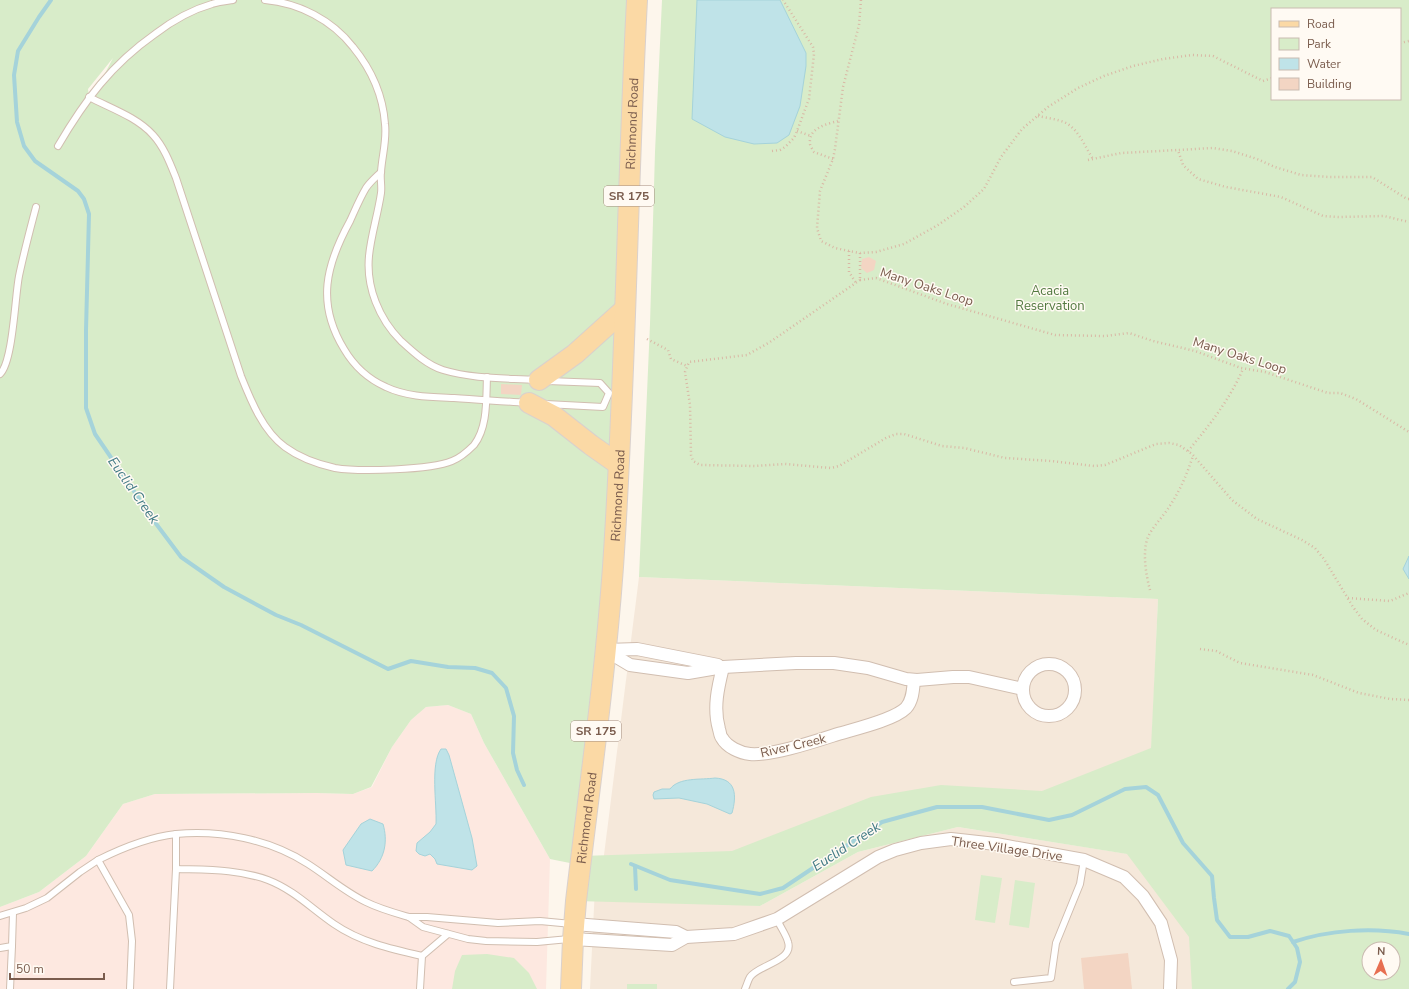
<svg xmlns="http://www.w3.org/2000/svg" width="1409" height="989" font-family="'Nunito Sans',sans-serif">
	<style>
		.residential { fill: #f5e8da }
		.commercial { fill: #fde8e0 }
		.green { fill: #d8ecc9; fill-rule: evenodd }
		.water { fill: #bfe3e8; stroke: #a5d3da }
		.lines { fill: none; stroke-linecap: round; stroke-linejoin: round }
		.stream { stroke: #a5d3da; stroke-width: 4 }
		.building { fill: #f3d5c3 }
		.service-casing { stroke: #d1beb0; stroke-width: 8 }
		.minor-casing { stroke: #d1beb0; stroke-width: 14 }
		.primary-casing { stroke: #dad1cd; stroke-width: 22 }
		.path { stroke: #d9b8a5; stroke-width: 2.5; stroke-dasharray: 1 3; stroke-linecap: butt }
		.service { stroke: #fff; stroke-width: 6 }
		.minor { stroke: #fff; stroke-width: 12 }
		.primary { stroke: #fbd9a5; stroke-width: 20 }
		.labels { text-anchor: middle; stroke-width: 3; stroke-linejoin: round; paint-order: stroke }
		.shield { fill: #fffaf3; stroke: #a28b7f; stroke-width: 1 }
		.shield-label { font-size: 12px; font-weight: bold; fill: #7a5c4d }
		.street-label { font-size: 13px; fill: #7a5c4d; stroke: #fffaf3 }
		.park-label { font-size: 13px; fill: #537a41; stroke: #fffaf3 }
		.water-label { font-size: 14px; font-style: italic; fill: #437c86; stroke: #fffaf3 }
	</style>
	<rect width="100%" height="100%" fill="#fdf6ec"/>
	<g class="residential">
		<polygon points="639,577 1158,599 1150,785 744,868 602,871"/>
		<polygon points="958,827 1147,857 1226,989 590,989 595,887 760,906 858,852"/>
	</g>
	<polygon class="commercial" points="448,705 471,714 484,743 550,859 546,989 0,989 0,907 39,892 86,856 123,804 155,794 316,793 353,794 372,787 392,747 411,720 426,707"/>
	<g class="green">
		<path d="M0,0H637L625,282L582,856L732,851L871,797L941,785L1042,791L1151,748L1158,599L639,577L650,324L655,152L662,0H1409V989H1192L1189,937L1127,854L958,827L858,852L760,906L576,901L580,865L550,859L484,743L471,714L448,705L426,707L411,720L392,747L371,787L353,794L316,793L155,794L123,804L86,856L39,892L0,907ZM1272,9H1400V99H1272ZM113,58L100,83L89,97L88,89ZM1369,949H1393V973H1369Z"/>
		<polygon points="981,875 1002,878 995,923 975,920"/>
		<polygon points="1015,880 1035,883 1029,928 1009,925"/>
		<polygon points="487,954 514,958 529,973 537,989 452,989 455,971 462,955"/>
		<rect x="627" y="984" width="30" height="5"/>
	</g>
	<g class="water">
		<polygon points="697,0 780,0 806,53 806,66 800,106 789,135 777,143 754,144 725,137 692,119"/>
		<polygon points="1409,556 1409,579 1403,569"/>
		<path d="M441,749H446L449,755L472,838L477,866L472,870L437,864L435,859L430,854L425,856L419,854L416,851L417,843L430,832L436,824C437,804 430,764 441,749Z"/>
		<path d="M715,778C736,779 737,795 732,813L730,814L707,804L679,798L654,799L653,795L654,792L662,789H670C679,777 701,780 715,778Z"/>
		<path d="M370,819L383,824C388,841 385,858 372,871L346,865L343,850L361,824Z"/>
	</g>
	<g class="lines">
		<g class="stream">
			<polyline points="51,0 39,17 18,51 14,75 17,122 24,146 35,161 78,191 84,199 89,214 86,330 86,408 95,434 157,525 181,557 224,587 276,615 301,625 388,669 411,661 448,667 475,668 492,673 506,688 514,716 513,753 517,770 524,785"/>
			<polyline points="631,864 670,880 760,894 783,888 882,822 937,807 982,807 1049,820 1072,815 1125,789 1146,787 1158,795 1183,843 1212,876 1214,898 1217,920 1230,937 1248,937 1270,931 1289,936 1297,948 1300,962 1295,982 1288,989"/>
			<polyline points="635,866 636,889"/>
			<path d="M1293,942C1329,930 1372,927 1409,934"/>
		</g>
	</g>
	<g class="building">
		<polygon points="869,257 876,261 874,270 867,273 861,268 862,259"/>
		<polygon points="501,384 522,385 521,395 501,394"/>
		<polygon points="1128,953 1132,989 1084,989 1081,958"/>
	</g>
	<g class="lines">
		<defs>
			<g id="service">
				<path d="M265,0C299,3 332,20 353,47C371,69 383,96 385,124C387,140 382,156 381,172C380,179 382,186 381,193C378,214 371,235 369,256C366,287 379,319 401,341C413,352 427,365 443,370C473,379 505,378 536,380"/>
				<path d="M89,97C110,108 137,117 153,135C164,147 170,163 176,178L241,376C251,401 263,431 285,447C300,458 317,464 335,468C359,472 431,470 452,461C460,458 468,451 474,445C488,427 486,399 487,377"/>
				<path d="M58,146C85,100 111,65 155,34C172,21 191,10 212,4C218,2 226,1 233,0"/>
				<path d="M381,172C376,177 370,182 366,188C360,198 355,210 350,221C326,265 316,303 344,349C354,366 368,379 386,387C407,397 432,397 454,398C479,400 503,401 527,403"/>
				<path d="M0,374C13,362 15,296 19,276C24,252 30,230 36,207"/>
				<polyline points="546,404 603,407 609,393 600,383 548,381"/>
				<path d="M98,860C122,848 149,837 176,834C221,830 269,839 308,864C327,876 345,892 366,902C380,909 395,913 409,917"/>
				<path d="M176,869C207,870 238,869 268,880C294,890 312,909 334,924C360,942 391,949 422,956L420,989"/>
				<polyline points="0,916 26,908 47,898 80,872 98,860 129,915 132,941 130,989"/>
				<polyline points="569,939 537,942 486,941 468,939 423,927 409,917 427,917 498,923 540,921 572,924"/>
				<polyline points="0,948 12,946 13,913"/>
				<polyline points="422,956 448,934"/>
				<polyline points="1014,982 1051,978 1056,943 1080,884 1084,860"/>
				<polyline points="10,989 12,946"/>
				<polyline points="170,989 176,869 176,834"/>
				<path d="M745,989C747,985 748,980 750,977C758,965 794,961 788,942C786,934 780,927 777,919"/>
			</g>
			<g id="minor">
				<polyline points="605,650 630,665 688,673 723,667 796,663 834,663 868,668 906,679 917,680 953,677 969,677 1023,689"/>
				<polyline points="606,650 637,649 718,665"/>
				<circle cx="1049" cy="690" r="26"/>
				<path d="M723,667C718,687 713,708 719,729C720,732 720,736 722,738C727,747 740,753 750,754C772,756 816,741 838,734C855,729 894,720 906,708C913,700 913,689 914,680"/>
				<polyline points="574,924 676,932 686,937"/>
				<polyline points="573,939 672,945 686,937 734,934 777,919 878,857 895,850 921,843 951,839 996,844 1084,860 1124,877 1143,896 1161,923 1171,960 1170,989"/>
			</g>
			<g id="primary">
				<polyline points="539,380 575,354 625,309"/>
				<polyline points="529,403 554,416 591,445 618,464"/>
				<path id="s1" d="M571,989L573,939L576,901C589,790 605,679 613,567C626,378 627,189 637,0"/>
			</g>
		</defs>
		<use href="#service" class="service-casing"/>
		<use href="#minor" class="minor-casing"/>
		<use href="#primary" class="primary-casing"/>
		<g class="path">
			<polyline points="861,0 859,25 843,87 835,149 833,159 820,191 817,228 821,241 835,248 849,251 860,253 876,252 904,244 938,225 964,207 984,189 1001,157 1022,129 1048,107 1078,88 1104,76 1133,66 1163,59 1192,55 1213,56 1263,81 1272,78"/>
			<polyline points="1400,43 1409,41"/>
			<path d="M1038,116C1046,118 1058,119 1066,123C1079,130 1085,147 1093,159"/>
			<polyline points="797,131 811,136"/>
			<polyline points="772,151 780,150 785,147 794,138 797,131 809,99 814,54 813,47 783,0"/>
			<path d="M833,159L814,152C813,150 810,146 810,144C808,128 827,124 838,121"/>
			<polyline points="1088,160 1121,153 1178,150"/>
			<polyline points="1409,199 1407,199 1372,177 1329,177 1301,175 1275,167 1257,159 1232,151 1213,148 1178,150 1183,165 1198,179 1226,187 1281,197 1323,216 1338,217 1384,216 1409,222"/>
			<polyline points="849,251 849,272 856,283"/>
			<polyline points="860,253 860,280"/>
			<polyline points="860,280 770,342 747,355 689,362 685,372 690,405 691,455 693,461 700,465 755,466 785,464 831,468 839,466 886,438 896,434 904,434 942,446 964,448 1005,458 1051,461 1094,466 1105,465 1156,444 1169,443 1179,445 1192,454 1232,500 1257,519 1302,540 1315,548 1324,559 1353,607 1362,619 1376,630 1409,645"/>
			<polyline points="860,280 876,278 947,304 1055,335 1105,336 1129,333 1153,341 1195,351 1241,368 1265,372 1328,393 1340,393 1356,399 1409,432"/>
			<polyline points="647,339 668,350 671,359 687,366"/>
			<path d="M1188,451C1209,426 1230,399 1243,369"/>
			<path d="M1150,590C1146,575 1142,552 1148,537C1153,526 1163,517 1169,507C1180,491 1187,474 1193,456"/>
			<polyline points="1348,598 1390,601 1409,593"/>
			<polyline points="1200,649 1216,651 1240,663 1313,675 1359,693 1390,699 1409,700"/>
		</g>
		<use href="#service" class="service"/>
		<use href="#minor" class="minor"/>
		<use href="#primary" class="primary"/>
	</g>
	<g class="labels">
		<g class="shield">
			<rect x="604" y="186" width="50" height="20" rx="3"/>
			<rect x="571" y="721" width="50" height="20" rx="3"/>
		</g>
		<g class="shield-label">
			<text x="629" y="200">SR 175</text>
			<text x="596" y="735">SR 175</text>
		</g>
		<g class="street-label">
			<text dy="5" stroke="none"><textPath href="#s1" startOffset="868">Richmond Road</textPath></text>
			<text transform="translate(927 286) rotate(18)" y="5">Many Oaks Loop</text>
			<text transform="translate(1240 355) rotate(17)" y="5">Many Oaks Loop</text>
			<text dy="5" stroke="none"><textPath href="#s1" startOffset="496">Richmond Road</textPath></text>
			<text transform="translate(793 745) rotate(-13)" y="5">River Creek</text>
			<text dy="5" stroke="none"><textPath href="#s1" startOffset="172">Richmond Road</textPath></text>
			<text transform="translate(1007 848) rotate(8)" y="5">Three Village Drive</text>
		</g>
		<g class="park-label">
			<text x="1050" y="295">Acacia<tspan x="1050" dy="15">Reservation</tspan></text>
		</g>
		<g class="water-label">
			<text transform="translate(134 490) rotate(55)" y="5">Euclid Creek</text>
			<text transform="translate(846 846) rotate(-33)" y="5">Euclid Creek</text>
		</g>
	</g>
	<rect x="1271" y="8" width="130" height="92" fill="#fffaf3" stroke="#cabbb1"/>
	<rect x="1279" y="21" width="20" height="6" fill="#fbd9a5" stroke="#cabbb1"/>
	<text x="1307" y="28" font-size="12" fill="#7a5c4d">Road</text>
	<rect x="1279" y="38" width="20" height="12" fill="#d8ecc9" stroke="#cabbb1"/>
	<text x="1307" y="48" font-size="12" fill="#7a5c4d">Park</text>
	<rect x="1279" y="58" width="20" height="12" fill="#bfe3e8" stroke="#cabbb1"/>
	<text x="1307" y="68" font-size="12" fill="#7a5c4d">Water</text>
	<rect x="1279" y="78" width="20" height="12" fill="#f3d5c3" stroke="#cabbb1"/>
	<text x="1307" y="88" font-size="12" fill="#7a5c4d">Building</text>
	<g transform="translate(1381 961) rotate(2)"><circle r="19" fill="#fffaf3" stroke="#cabbb1"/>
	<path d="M0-3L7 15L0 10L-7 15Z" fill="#e76f51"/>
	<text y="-6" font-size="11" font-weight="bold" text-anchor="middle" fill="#7a5c4d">N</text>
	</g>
	<path d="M10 973v6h94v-6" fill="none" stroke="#7a5c4d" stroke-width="2"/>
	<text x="16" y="973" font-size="12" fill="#7a5c4d" stroke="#fffaf3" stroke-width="3" paint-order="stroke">50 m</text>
</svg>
